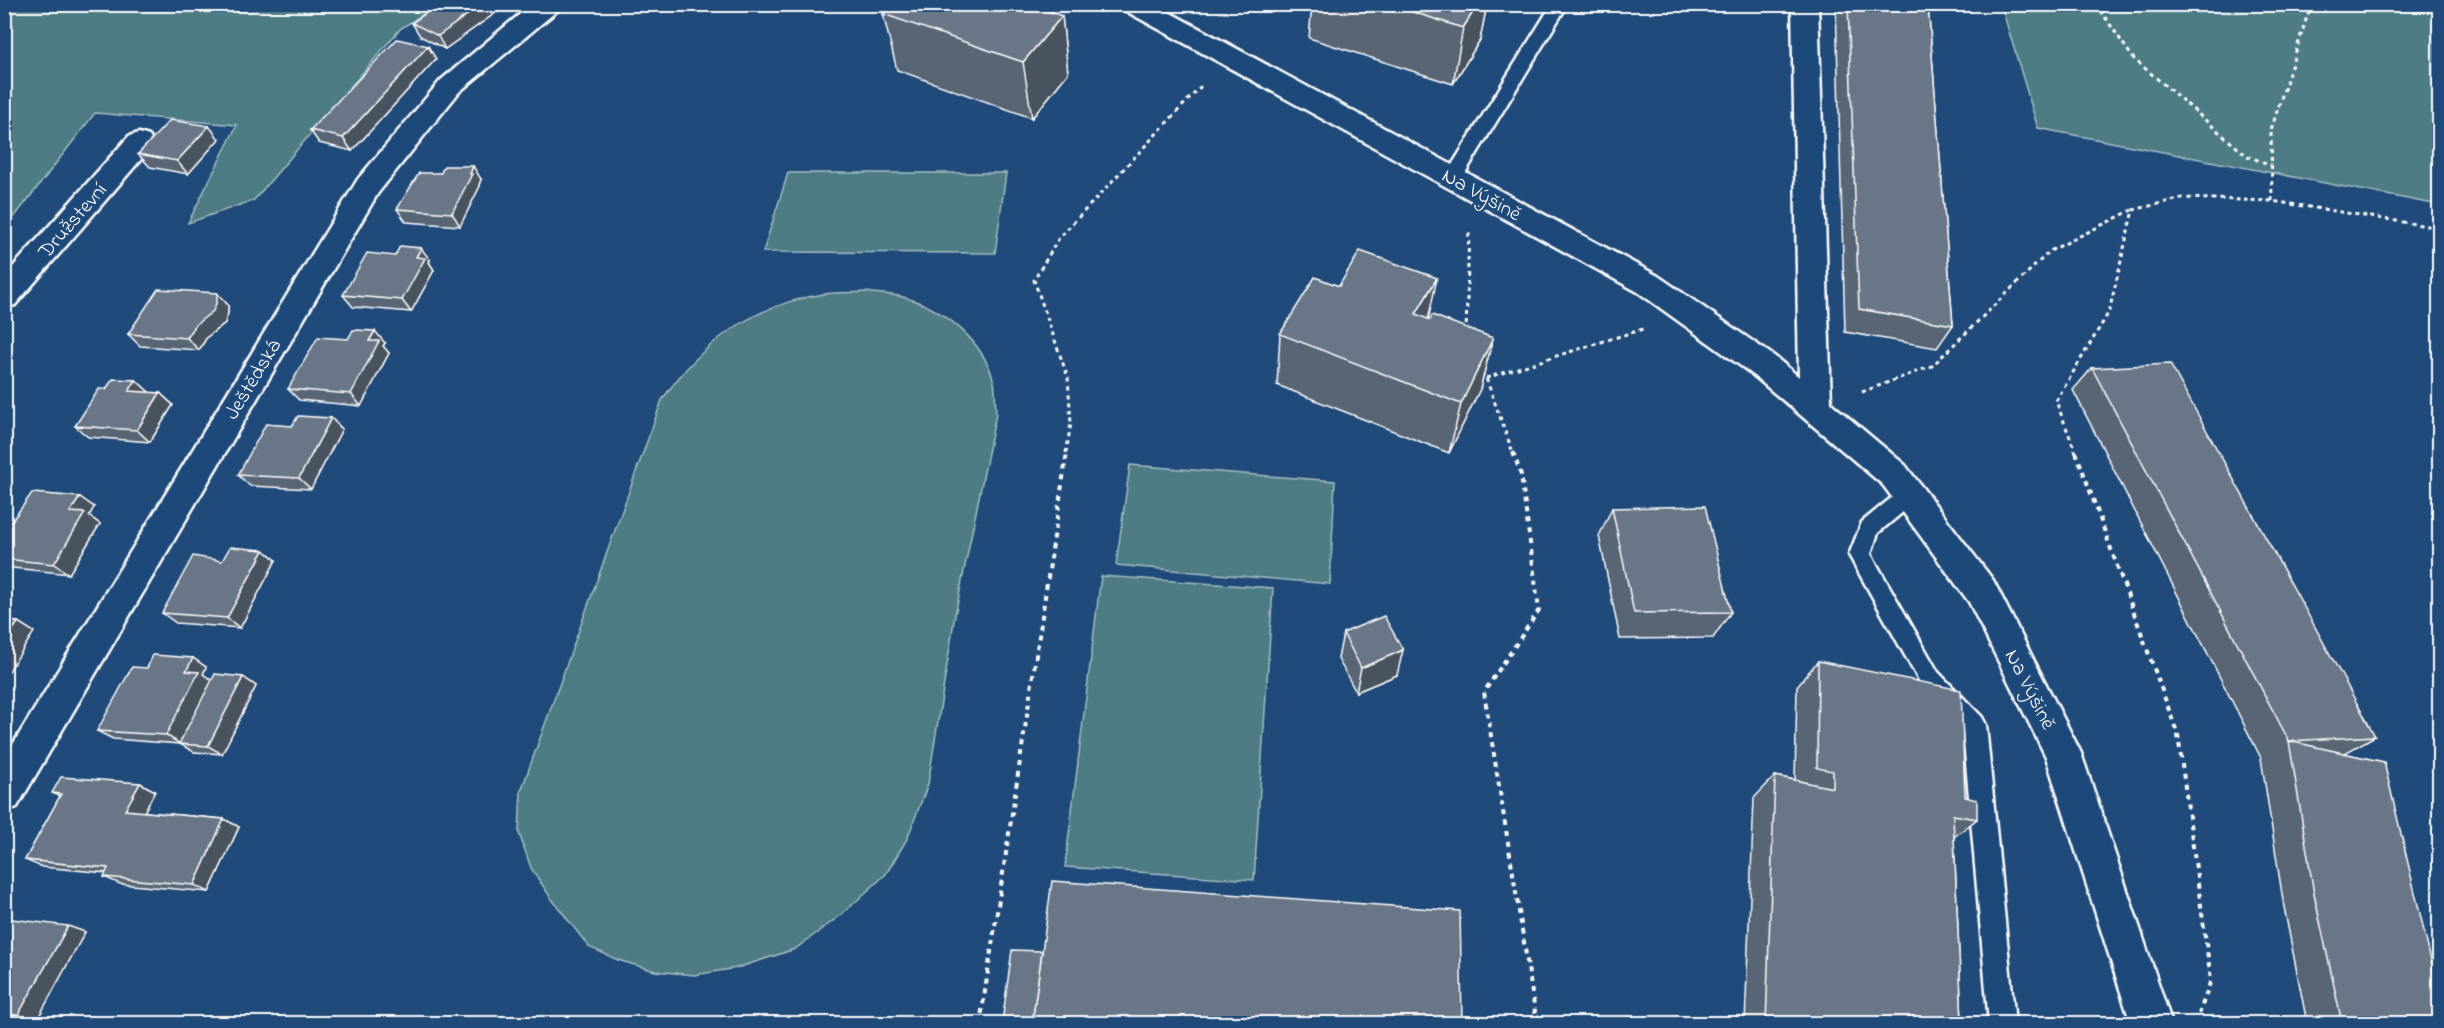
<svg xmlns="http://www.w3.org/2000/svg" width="2444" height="1028" font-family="'Indie Flower',sans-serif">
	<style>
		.green { fill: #4e7c85; stroke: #a6bec2; stroke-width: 1.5 }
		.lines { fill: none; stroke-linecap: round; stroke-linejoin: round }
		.lane-casing { stroke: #fff; stroke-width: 5 }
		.street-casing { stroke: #fff; stroke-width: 5 }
		.path-far1 { stroke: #fff; stroke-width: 3; stroke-dasharray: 4 4; stroke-linecap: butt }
		.path { stroke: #fff; stroke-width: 4; stroke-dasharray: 5 5; stroke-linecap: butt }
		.lane { fill: #1f4a7a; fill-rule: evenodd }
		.street { fill: #1f4a7a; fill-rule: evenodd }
		.wall { fill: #596574; stroke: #fff; stroke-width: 1.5 }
		.shaded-wall { fill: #49535e; stroke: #fff; stroke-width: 1.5 }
		.building { fill: #687687; stroke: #fff; stroke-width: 1.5 }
		.labels { text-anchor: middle; stroke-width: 5; stroke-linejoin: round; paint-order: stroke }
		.street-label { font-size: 21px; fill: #fff; stroke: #1f4a7a }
	</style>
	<rect width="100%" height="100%" fill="#1f4a7a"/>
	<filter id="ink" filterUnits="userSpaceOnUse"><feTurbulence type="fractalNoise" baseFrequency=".0167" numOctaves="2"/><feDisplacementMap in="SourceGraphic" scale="12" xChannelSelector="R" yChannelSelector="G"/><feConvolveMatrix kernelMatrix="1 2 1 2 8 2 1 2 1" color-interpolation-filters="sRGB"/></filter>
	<g filter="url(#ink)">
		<g class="green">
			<polygon points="5,5 437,5 400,29 254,200 188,223 237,125 95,113 5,229"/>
			<polygon points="2001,5 2439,5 2439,205 2038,128"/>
			<polygon points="788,173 1006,173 995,253 763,252"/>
			<path d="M866,292C877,294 888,294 899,296C941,306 983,339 994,382C996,392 995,403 996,414L955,615L928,784L907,839L886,874L841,915L795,949L737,968L694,975L655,971L618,960L589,947L551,898L531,868L519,833L521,791L662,400C701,343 755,304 824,294C838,292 853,293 866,292Z"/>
			<polygon points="1130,465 1335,481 1330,584 1116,565"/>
			<polygon points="1101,576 1273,588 1254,880 1065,867"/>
		</g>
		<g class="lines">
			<defs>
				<g id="lane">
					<polygon points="1552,4 1568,4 1459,183 1453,184 1447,183 1444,178 1447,173"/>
					<polygon points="1909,486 1916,489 1919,495 1916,501 1878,533 1871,554 1938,672 1982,717 1986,725 2015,1024 1989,1024 1963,729 1922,686 1849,555 1862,522 1902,489"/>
				</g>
				<g id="street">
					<polygon points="532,4 561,4 558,10 459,92 378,193 17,807 4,812 4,759 358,179 441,80"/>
					<polygon points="1121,4 1154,4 1658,276 1774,356 1799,377 1792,4 1818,4 1831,403 1905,465 1993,580 2081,753 2172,1024 2131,1024 2046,757 1969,602 1883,485 1752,374 1638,292 1124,10"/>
					<polygon points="139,133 149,136 153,143 149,150 15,305 4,308 4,277 129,136"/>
				</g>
			</defs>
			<use href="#lane" class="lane-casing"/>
			<use href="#street" class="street-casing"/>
			<g class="path-far1">
				<polyline points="2096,4 2133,58 2247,156 2271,165"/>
				<polyline points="2272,201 2271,130 2311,4"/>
				<polyline points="1466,333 1469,230"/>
				<polyline points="1481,373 1486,378 1513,453"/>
				<polyline points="1486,378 1643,329"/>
				<polyline points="1862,392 1932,366 2050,251 2132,210"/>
				<polyline points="1066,453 1071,423 1068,378 1034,280 1059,238 1203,84"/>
				<polyline points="2076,453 2056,401 2109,312 2133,210 2183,198 2272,201 2440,228"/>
			</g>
			<g class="path">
				<polyline points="1513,452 1521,475 1539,610 1484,692 1537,1024"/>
				<polyline points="2076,452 2178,735 2211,980 2199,1014"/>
				<polyline points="980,1024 1067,452"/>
			</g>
			<use href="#lane" class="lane"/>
			<use href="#street" class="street"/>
		</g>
		<g class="wall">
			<polygon points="439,4 508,4 445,49 420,36 412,23"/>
			<polygon points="892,4 1029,4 1062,16 1068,73 1032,118 897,70 883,14"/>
			<polygon points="1312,4 1487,4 1480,40 1453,84 1309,38"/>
			<polygon points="1836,4 1928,4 1953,325 1937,348 1845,332"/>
			<polygon points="436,59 352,151 319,143 310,130"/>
			<polygon points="219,139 188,174 150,167 138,154"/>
			<polygon points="481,179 479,185 480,186 460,226 406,222 397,209"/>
			<polygon points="430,260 429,262 434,270 411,312 353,307 343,295"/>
			<polygon points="217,293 228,305 228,313 225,323 207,337 199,350 140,346 128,334"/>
			<polygon points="1428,319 1493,338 1480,389 1449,453 1277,385 1280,334"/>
			<polygon points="385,343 383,346 389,353 361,406 299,400 288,389"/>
			<polygon points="2092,368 2375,736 2345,753 2439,1023 2307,1023 2284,907 2261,758 2073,390"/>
			<polygon points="136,380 149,393 160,393 173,405 150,442 88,437 75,426 106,389"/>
			<polygon points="331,418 342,429 311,489 250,486 238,475 292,426"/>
			<polygon points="80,497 94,507 89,516 100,524 69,574 4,567 4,532"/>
			<polygon points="1612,508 1731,612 1713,638 1620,639 1599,536"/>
			<polygon points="264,550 276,560 240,628 176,623 162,613 222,561"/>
			<polygon points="1343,633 1397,675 1356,692 1338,659"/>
			<polygon points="193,658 206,667 203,674 212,681 243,677 256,686 222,754 194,752 180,744 113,739 97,731 147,668"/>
			<polygon points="1818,661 1965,797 1977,819 1954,837 1962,1023 1745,1023 1754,798 1775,776 1795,780 1797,686"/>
			<polygon points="140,783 155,791 144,812 224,819 239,827 209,892 120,884 104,877 106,873 42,867 25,860 60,796 52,793"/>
			<polygon points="4,918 85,932 37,1020 4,1017"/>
		</g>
		<g class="shaded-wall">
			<polygon points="482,4 508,4 445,49 438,36"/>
			<polygon points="1478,4 1487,4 1480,40 1453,84 1463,28"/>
			<polygon points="1062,16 1068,73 1032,118 1023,62"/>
			<polygon points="428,46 436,59 352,151 343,138"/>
			<polygon points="209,126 219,139 188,174 177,161"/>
			<polygon points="473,166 481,179 479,185 480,186 460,226 452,213"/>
			<polygon points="421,248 430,260 429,262 434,270 411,312 402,300 416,257"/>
			<polygon points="1437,278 1426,330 1416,314"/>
			<polygon points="217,293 228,305 228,313 225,323 207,337 199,350 187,338"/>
			<polygon points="375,331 385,343 383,346 389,353 361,406 351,394 369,341"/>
			<polygon points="1493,338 1480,389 1449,453 1461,404"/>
			<polygon points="136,380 149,392 142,403 129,391"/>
			<polygon points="160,393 173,405 150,442 137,430"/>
			<polygon points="331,418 342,429 311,489 299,478"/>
			<polygon points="80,497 94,507 89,516 100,524 69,574 54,564 70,512"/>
			<polygon points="264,550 276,560 240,628 227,618"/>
			<polygon points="18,622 34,632 4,679 4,643"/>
			<polygon points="1403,650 1397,675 1356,692 1361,668"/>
			<polygon points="193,658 206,667 203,674 213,681 180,744 166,735 186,671"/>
			<polygon points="243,677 256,686 222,754 208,746"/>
			<polygon points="140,783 155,791 141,818 125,810"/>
			<polygon points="224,819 239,827 209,892 194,885"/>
			<polygon points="68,926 85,932 37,1020 18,1015"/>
		</g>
		<g class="building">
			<polygon points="439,4 482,4 438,36 412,23"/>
			<polygon points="892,4 1028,4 1062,16 1023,62 883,14"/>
			<polygon points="1388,4 1478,4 1463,28"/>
			<polygon points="1848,4 1928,4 1953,325 1859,309"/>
			<polygon points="397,39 428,46 343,138 310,130"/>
			<polygon points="170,120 209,126 177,161 138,154"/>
			<polygon points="444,166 473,166 470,174 472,174 452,213 397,209 419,173 441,173"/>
			<polygon points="400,246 421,248 416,257 425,258 402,300 343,295 367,253 395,256"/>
			<polygon points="1360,251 1437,278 1416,314 1430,320 1432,315 1493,338 1461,404 1280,334 1315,277 1339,286"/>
			<polygon points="158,289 217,293 217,301 213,311 195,325 187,338 128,334"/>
			<polygon points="353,330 375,331 369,341 379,341 351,394 288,389 318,337 348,339"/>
			<polygon points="2170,364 2375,736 2289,741 2092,368"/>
			<polygon points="113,379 136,380 129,391 160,393 137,430 75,426 99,389 106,389"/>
			<polygon points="298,416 331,418 299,478 238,475 266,424 292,426"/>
			<polygon points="32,493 80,497 70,512 85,513 54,564 4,559 4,532"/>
			<polygon points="1705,506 1731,612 1634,613 1612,508"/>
			<polygon points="230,547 264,550 227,618 162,613 193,556 222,561"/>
			<polygon points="1384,616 1403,650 1361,668 1343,633"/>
			<polygon points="4,621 18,622 4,643"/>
			<polygon points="153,655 193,658 186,671 199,672 166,735 97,731 132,667 147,668"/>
			<polygon points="1818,661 1961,690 1965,797 1977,800 1977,819 1953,815 1962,1023 1766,1023 1775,776 1833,788 1833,771 1817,768"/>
			<polygon points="215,674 243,677 208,746 179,744"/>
			<polygon points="2289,741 2384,762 2439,994 2439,1023 2342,1023 2314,894"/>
			<polygon points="61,777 140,783 125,810 224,819 194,885 104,877 108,868 25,860 61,794 52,793"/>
			<polygon points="1052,881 1460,911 1462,1023 1032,1023"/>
			<polygon points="4,918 68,926 18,1015 4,1014"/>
			<polygon points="1012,950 1042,951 1032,1023 1002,1023"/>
		</g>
	</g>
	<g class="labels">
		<g class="street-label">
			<text transform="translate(1482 194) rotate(29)" y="7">Na Výšině</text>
			<text transform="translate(72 220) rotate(-49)" y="7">Družstevní</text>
			<text transform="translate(252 379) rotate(-59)" y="7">Ještědská</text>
			<text transform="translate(2031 689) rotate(63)" y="7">Na Výšině</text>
		</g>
	</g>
	<rect width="2444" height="1028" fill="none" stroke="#1f4a7a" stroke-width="24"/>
	<rect x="12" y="12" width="2420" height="1004" fill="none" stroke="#fff" stroke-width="2" filter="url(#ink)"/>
</svg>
